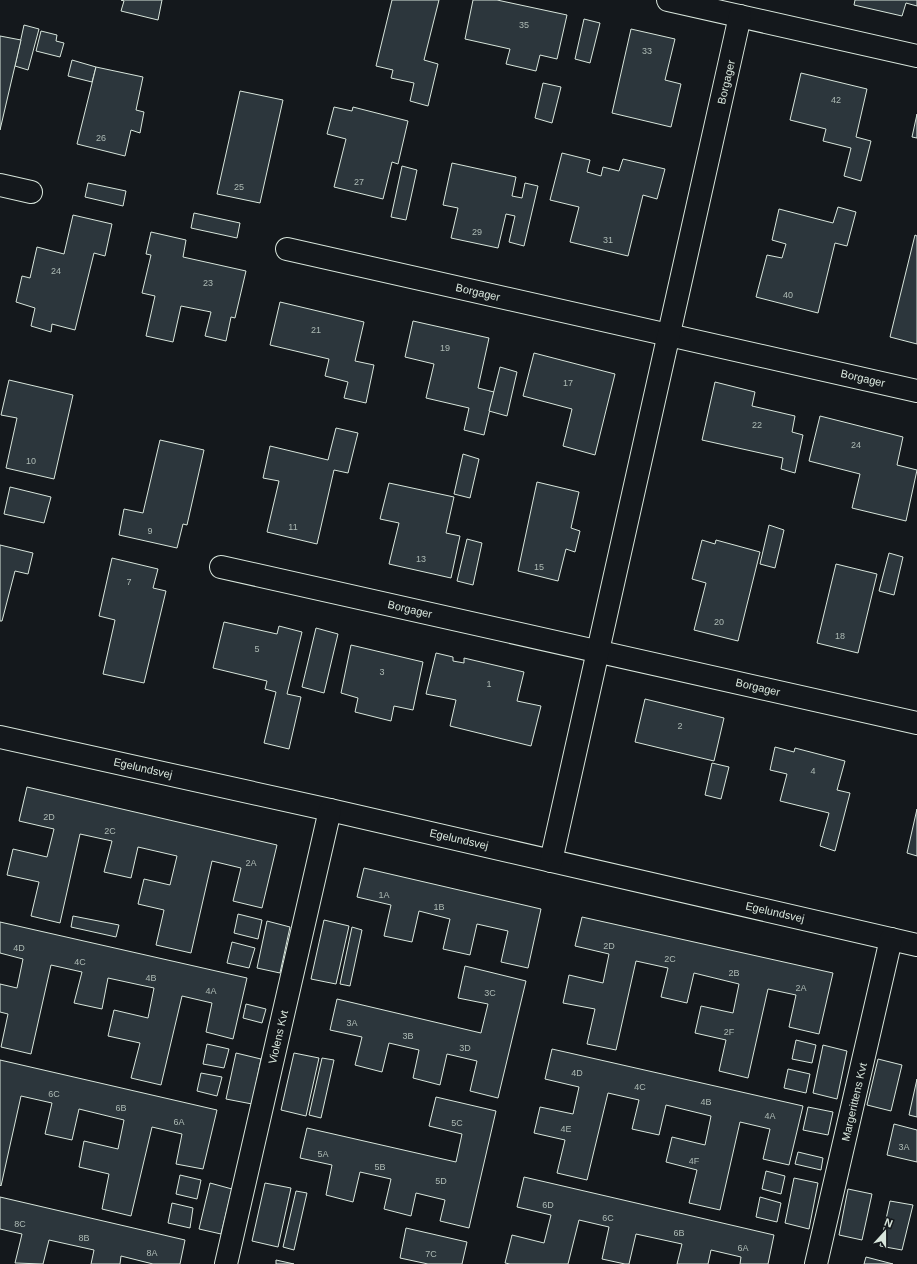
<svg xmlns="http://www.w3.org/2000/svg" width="917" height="1264" font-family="Helvetica,sans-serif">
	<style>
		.building { fill: #2c363c; stroke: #d8e6dc }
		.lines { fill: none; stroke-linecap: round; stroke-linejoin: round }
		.minor-casing { stroke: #d8e6dc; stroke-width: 24 }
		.minor { stroke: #14181c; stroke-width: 22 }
		.labels { text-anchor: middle; stroke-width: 3; stroke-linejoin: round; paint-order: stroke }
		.number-label { font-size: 9px; fill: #adbab4 }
		.street-label { font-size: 11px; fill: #d8e6dc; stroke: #14181c }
	</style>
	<rect width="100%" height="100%" fill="#14181c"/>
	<g class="building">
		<polygon points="121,0 162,0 158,20 121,11 124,1"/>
		<polygon points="392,0 439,0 424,60 438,64 428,106 410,101 414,83 391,78 393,70 376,66"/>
		<polygon points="473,0 497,0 567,15 557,59 540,55 536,71 506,64 510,49 465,39"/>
		<polygon points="855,0 917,0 917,6 906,3 902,16 854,5"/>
		<polygon points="584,19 600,23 590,63 575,59"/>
		<polygon points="24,25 39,29 28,70 15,66"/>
		<polygon points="631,29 675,39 665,80 681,84 671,127 612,113"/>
		<polygon points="41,31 57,35 56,41 64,43 60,57 36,51"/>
		<polygon points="0,36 21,40 0,130"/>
		<polygon points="72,60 96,67 92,82 68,76"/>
		<polygon points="96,67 143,77 136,110 144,112 140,133 131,130 125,156 77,144"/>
		<polygon points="801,73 867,89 856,137 871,141 861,181 844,176 851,148 823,141 826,129 790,120"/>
		<polygon points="543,83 561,87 552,123 535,118"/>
		<polygon points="240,91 283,100 260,203 217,194"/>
		<polygon points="334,107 352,111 353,107 408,121 398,164 392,162 383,199 334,187 346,139 327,134"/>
		<polygon points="917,114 917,138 912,137"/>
		<polygon points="562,153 590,160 587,172 601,176 603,167 619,171 623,159 665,169 657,199 643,195 628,256 570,242 579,207 550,200"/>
		<polygon points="452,163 516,177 512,196 522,198 525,183 538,186 524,246 509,242 515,216 506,214 498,248 451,238 458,208 443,205"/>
		<polygon points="402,166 417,170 406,220 391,217"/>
		<polygon points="88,183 126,191 123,206 85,197"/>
		<polygon points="838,207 856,212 847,246 835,243 818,313 756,297 767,255 782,258 786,244 772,240 779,209 833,223"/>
		<polygon points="194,213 240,223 237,238 191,228"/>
		<polygon points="73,215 112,224 105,256 94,253 75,330 52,324 51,332 31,326 35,308 16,302 22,276 30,278 37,247 64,254"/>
		<polygon points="151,232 186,240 183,257 246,271 235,318 231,317 226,341 205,336 211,312 181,306 173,342 146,336 155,296 142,293 151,255 146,254"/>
		<polygon points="915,235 917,236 917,344 890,337"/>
		<polygon points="280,302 364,322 355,361 374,365 366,403 344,398 348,382 325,376 329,359 270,345"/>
		<polygon points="413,321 489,338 478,388 494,392 484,435 464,430 469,408 426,398 434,364 405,357"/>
		<polygon points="534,353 615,374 595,455 563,446 572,409 523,396"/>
		<polygon points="500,367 517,372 507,416 489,411"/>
		<polygon points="9,380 73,395 54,479 6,468 17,418 1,415"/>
		<polygon points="715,382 755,392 752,406 795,416 792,432 803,435 795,473 781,469 783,458 702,440"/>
		<polygon points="820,416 903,437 897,465 917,470 906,521 852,508 860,474 809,461"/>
		<polygon points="336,428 358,433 348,473 334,470 317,544 267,532 279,481 263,478 270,446 328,460"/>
		<polygon points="160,440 204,450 187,525 183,524 177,548 119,535 124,509 143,513"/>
		<polygon points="463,454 479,459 470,498 454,494"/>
		<polygon points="537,482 579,492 571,528 580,531 575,552 566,549 558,581 518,571"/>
		<polygon points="389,483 454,497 446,533 460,536 451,578 389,564 399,523 380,519"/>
		<polygon points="10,487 51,497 44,523 4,514"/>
		<polygon points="769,525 784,530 775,568 760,564"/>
		<polygon points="467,539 482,543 473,585 457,581"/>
		<polygon points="702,540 715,544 716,540 760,552 738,641 694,630 706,583 692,579"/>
		<polygon points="0,545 33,553 28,574 15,571 2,621 0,621"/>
		<polygon points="889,553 903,557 894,595 879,591"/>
		<polygon points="112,558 158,569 153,588 166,591 144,683 103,674 115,620 99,616"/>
		<polygon points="836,564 877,574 858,653 817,643"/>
		<polygon points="224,622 277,634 279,626 302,632 287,694 301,697 289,749 264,743 276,692 265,689 267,681 213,668"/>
		<polygon points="316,628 338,634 324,693 302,687"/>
		<polygon points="351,645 423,662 413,710 394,706 391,721 355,712 358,698 341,693"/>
		<polygon points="436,653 453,657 453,661 464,663 464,658 524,672 517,701 541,706 531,746 450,726 456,700 426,694"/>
		<polygon points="645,699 724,718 714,761 635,742"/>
		<polygon points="775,747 794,752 795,748 845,761 837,790 850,793 835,851 820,846 829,813 780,801 787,774 770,770"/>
		<polygon points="712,763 729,767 721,799 705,795"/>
		<polygon points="27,787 277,845 262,908 233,901 241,868 212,861 191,953 156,945 164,910 138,904 144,879 170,885 177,856 138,847 131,878 104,872 112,841 80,834 60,923 31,916 39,882 7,875 13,849 47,857 54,829 19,821"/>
		<polygon points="917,809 917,856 907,853"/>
		<polygon points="364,868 541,909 528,968 501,962 508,931 477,924 470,955 443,949 450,919 419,911 412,942 384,936 391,905 357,897"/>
		<polygon points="238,914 262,920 258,939 234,933"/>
		<polygon points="73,916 119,925 116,937 71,927"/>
		<polygon points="582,917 833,973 819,1034 789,1027 796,995 768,989 748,1078 719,1071 726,1040 695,1033 701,1006 733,1013 739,984 694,973 687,1003 661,997 668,968 636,961 616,1050 587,1044 595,1009 563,1003 569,975 603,983 609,954 575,946"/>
		<polygon points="324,920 349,926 336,984 311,979"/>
		<polygon points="267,921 290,927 280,973 257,968"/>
		<polygon points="0,922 247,978 233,1039 206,1032 212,1003 182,996 161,1085 131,1078 140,1043 108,1036 114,1010 148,1018 154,988 108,978 102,1009 74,1003 82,972 51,965 31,1054 1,1047 8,1014 0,1012 0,984 17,988 23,959 0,953"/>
		<polygon points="352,927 362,930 350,986 340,984"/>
		<polygon points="232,942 255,948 249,968 227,963"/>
		<polygon points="465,966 526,981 498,1098 470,1091 477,1061 447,1054 440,1085 413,1078 419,1050 389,1043 382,1072 355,1065 362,1037 330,1030 337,999 481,1033 488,1004 458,998"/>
		<polygon points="246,1004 266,1009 262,1023 243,1018"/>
		<polygon points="796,1040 816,1045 812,1063 792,1059"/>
		<polygon points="207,1044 229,1049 224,1068 203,1064"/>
		<polygon points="823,1045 847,1051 837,1099 813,1093"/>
		<polygon points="552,1049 803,1106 789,1165 763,1159 770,1129 740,1122 720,1210 689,1203 697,1170 666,1162 672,1137 705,1145 711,1116 666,1105 659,1135 632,1129 639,1100 608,1093 587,1180 557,1173 565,1140 534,1133 540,1107 573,1114 579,1087 545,1079"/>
		<polygon points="236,1053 261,1059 252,1104 226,1099"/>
		<polygon points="294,1053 319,1058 306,1116 281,1110"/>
		<polygon points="322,1058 334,1060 321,1118 309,1115"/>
		<polygon points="878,1059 902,1065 891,1111 867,1105"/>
		<polygon points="0,1060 217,1110 203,1169 176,1164 182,1134 152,1127 131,1216 102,1209 109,1174 79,1167 84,1141 118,1149 124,1120 79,1109 72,1140 45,1134 52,1103 21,1096 1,1186 0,1185"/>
		<polygon points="788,1069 810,1074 806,1093 784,1088"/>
		<polygon points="201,1073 222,1077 217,1096 197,1091"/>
		<polygon points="917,1079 917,1117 909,1115"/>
		<polygon points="436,1097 496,1111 469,1228 440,1221 445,1200 416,1193 411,1216 384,1209 391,1179 360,1172 353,1202 326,1195 332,1165 300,1158 307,1128 456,1162 462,1134 429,1126"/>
		<polygon points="808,1107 833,1112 828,1135 803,1130"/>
		<polygon points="894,1124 917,1130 917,1162 887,1155"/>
		<polygon points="798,1152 823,1158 821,1170 795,1164"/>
		<polygon points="766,1171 785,1176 781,1194 762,1189"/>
		<polygon points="180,1175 201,1180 197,1199 176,1194"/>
		<polygon points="524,1177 774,1235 768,1264 740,1264 741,1257 711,1250 708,1264 677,1264 682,1244 636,1234 629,1264 625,1264 602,1259 609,1227 579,1220 568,1264 510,1264 505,1263 512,1235 544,1243 551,1215 517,1207"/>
		<polygon points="794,1178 818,1183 809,1229 785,1223"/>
		<polygon points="210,1183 232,1189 221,1234 199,1229"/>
		<polygon points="265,1183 291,1188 278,1247 252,1241"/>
		<polygon points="848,1189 872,1194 862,1240 839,1235"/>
		<polygon points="296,1191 307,1193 294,1250 283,1247"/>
		<polygon points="0,1197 185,1240 180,1264 153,1264 121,1256 120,1264 91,1264 94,1250 49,1240 43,1264 15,1263 22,1234 0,1229"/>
		<polygon points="760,1197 781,1203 777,1222 756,1217"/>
		<polygon points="890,1201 913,1205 902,1250 880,1246"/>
		<polygon points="172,1203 193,1208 190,1228 168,1223"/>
		<polygon points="406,1228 467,1242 462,1264 428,1264 400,1258"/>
		<polygon points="866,1257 893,1264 864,1264"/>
		<polygon points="276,1260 294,1264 276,1264"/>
	</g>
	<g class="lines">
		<defs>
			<g id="minor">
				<polyline points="668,0 917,56"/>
				<polyline points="0,185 31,192"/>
				<polyline points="287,249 917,391"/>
				<polyline points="221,567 917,723"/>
				<polyline points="0,737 330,810 917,945"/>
				<polyline points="551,861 740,16"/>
				<polyline points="226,1264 330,810"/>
				<polyline points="816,1264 891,939"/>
			</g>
		</defs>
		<use href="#minor" class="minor-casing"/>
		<use href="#minor" class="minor"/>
	</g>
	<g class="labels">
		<g class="number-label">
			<text x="524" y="28">35</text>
			<text x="647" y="54">33</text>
			<text x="836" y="103">42</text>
			<text x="101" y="141">26</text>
			<text x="359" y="185">27</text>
			<text x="239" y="190">25</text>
			<text x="477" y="235">29</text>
			<text x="608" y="243">31</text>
			<text x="56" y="274">24</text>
			<text x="208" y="286">23</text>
			<text x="788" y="298">40</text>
			<text x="316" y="333">21</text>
			<text x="445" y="351">19</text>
			<text x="568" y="386">17</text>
			<text x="757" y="428">22</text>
			<text x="856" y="448">24</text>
			<text x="31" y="464">10</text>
			<text x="293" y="530">11</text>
			<text x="150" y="534">9</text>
			<text x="421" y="562">13</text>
			<text x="539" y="570">15</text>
			<text x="129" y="585">7</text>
			<text x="719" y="625">20</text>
			<text x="840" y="639">18</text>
			<text x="257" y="652">5</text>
			<text x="382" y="675">3</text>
			<text x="489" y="687">1</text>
			<text x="680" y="729">2</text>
			<text x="813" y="774">4</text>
			<text x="49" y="820">2D</text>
			<text x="110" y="834">2C</text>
			<text x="251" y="866">2A</text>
			<text x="384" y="898">1A</text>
			<text x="439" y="910">1B</text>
			<text x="609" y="949">2D</text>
			<text x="19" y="951">4D</text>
			<text x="670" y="962">2C</text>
			<text x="80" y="965">4C</text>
			<text x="734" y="976">2B</text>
			<text x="151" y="981">4B</text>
			<text x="801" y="991">2A</text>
			<text x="211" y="994">4A</text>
			<text x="490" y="996">3C</text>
			<text x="352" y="1026">3A</text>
			<text x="729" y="1035">2F</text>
			<text x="408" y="1039">3B</text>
			<text x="465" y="1051">3D</text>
			<text x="577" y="1076">4D</text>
			<text x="640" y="1090">4C</text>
			<text x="54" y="1097">6C</text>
			<text x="706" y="1105">4B</text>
			<text x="121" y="1111">6B</text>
			<text x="770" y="1119">4A</text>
			<text x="179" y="1125">6A</text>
			<text x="457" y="1126">5C</text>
			<text x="566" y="1132">4E</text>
			<text x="904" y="1150">3A</text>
			<text x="323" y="1157">5A</text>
			<text x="694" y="1164">4F</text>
			<text x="380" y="1170">5B</text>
			<text x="441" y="1184">5D</text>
			<text x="548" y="1208">6D</text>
			<text x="608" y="1221">6C</text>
			<text x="20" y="1227">8C</text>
			<text x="679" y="1236">6B</text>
			<text x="84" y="1241">8B</text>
			<text x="743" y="1251">6A</text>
			<text x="152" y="1256">8A</text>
			<text x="431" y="1257">7C</text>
		</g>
		<g class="street-label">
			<text transform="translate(726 82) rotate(-77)" y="4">Borgager</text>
			<text transform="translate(478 292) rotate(13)" y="4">Borgager</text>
			<text transform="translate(863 378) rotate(13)" y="4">Borgager</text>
			<text transform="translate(410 609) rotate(13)" y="4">Borgager</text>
			<text transform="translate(758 687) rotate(13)" y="4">Borgager</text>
			<text transform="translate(143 768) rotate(13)" y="4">Egelundsvej</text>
			<text transform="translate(459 839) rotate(13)" y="4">Egelundsvej</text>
			<text transform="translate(775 912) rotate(13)" y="4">Egelundsvej</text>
			<text transform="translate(278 1037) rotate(-77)" y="4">Violens Kvt</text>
			<text transform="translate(854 1102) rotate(-77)" y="4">Margerittens Kvt</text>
		</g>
	</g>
	<g transform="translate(885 1232) rotate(21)" stroke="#14181c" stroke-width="3" paint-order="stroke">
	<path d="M0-3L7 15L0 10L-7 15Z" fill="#d8e6dc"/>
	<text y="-6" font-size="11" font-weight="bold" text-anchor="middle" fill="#d8e6dc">N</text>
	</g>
</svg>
